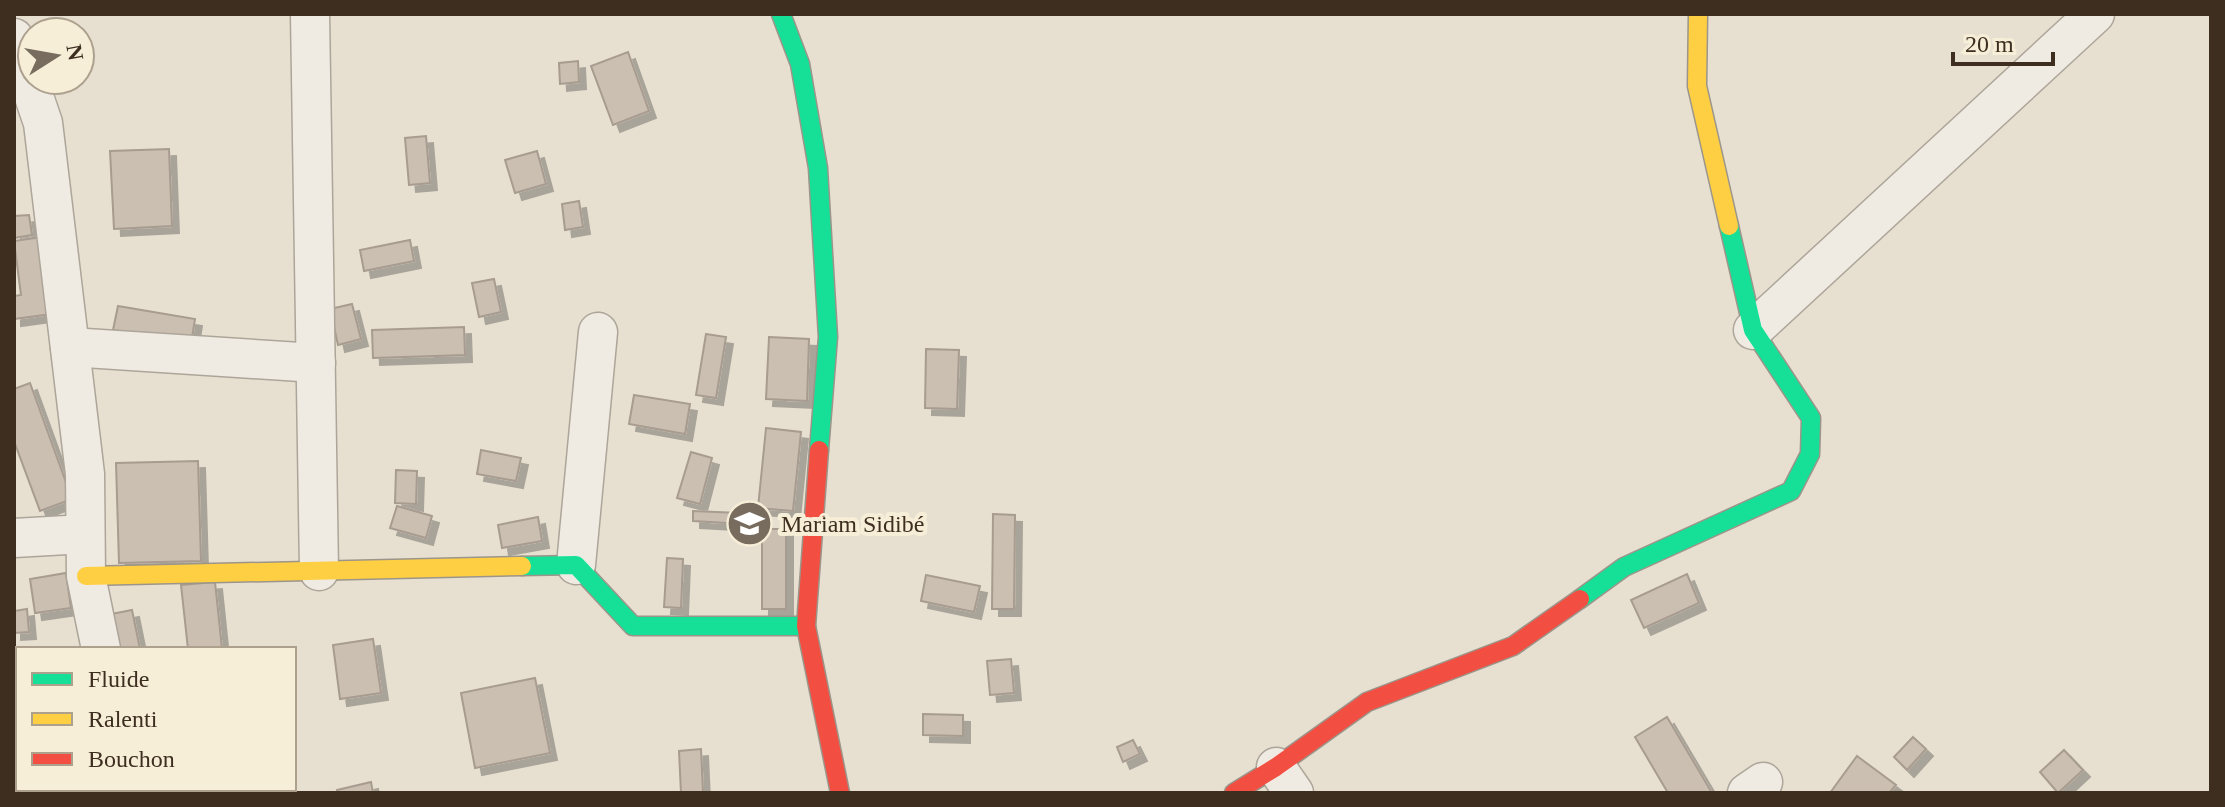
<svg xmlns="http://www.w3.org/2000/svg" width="2225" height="807" font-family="Georgia,serif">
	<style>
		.building { fill: #cbbfb2; stroke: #a89c90; stroke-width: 2; filter: url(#shadow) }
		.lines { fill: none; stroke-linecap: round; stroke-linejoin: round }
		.street-casing { stroke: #ada599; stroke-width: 41 }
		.fast-casing { stroke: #9c958a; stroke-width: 21 }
		.slow-casing { stroke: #9c958a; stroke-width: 21 }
		.jam-casing { stroke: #9c958a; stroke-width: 21 }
		.street { stroke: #efebe3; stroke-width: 38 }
		.fast { stroke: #16e098; stroke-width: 18 }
		.slow { stroke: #ffcf43; stroke-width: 18 }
		.jam { stroke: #f24e42; stroke-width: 18 }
		.labels { text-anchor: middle; stroke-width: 8; stroke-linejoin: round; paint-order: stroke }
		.poi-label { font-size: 24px; fill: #3d2e20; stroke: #f7eed8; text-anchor: start }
	</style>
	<defs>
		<filter id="shadow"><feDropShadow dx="7" dy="7" stdDeviation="0" flood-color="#0004"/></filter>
	</defs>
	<rect width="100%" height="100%" fill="#e7e0d1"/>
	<g class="building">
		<polygon points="628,52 649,111 613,125 591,66"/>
		<polygon points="578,61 579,82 560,84 559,63"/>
		<polygon points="426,136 430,183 409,185 405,138"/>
		<polygon points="169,149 172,226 114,229 110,151"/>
		<polygon points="537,151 546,184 515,193 505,160"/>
		<polygon points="579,201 583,227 565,230 562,204"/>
		<polygon points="29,215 32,235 14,238 14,216"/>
		<polygon points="42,237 52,314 14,319 14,296 21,295 14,241"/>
		<polygon points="410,240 414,261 364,271 360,250"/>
		<polygon points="494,279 501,312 479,317 472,283"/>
		<polygon points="352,304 361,339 338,345 330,309"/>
		<polygon points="118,306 195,319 191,344 113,330"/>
		<polygon points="464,327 465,355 373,358 372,330"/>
		<polygon points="706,334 726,337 716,398 696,395"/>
		<polygon points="769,337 809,339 807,401 766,399"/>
		<polygon points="926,349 959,350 957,409 925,408"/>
		<polygon points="30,383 72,499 40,511 14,441 14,389"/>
		<polygon points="634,395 690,404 685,434 629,424"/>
		<polygon points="766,428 801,432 793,511 758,508"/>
		<polygon points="481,450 521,458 516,481 477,474"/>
		<polygon points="691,452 712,458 700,504 677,498"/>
		<polygon points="198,461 201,561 119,563 116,463"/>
		<polygon points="396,470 417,471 416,504 395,503"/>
		<polygon points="397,506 432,516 426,538 390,528"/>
		<polygon points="693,511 763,514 762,525 693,521"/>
		<polygon points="993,514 1015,515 1014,609 992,609"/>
		<polygon points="538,517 542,541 502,548 498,525"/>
		<rect x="762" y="529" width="24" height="80"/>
		<polygon points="667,558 683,559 681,608 664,607"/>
		<polygon points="66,573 71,608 35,613 30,579"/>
		<polygon points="1687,574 1699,603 1644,628 1631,600"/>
		<polygon points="926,575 980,586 974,612 921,601"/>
		<polygon points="215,582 222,649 188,649 181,585"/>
		<polygon points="27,609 29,632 14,633 14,611"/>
		<polygon points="132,610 140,649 113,649 106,615"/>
		<polygon points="373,639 381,693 340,699 333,645"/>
		<polygon points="1011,659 1014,693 990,695 987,661"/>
		<polygon points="535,678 550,753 475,768 461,693"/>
		<polygon points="923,714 963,715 963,736 923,735"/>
		<polygon points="1667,717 1712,793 1668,793 1635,737"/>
		<polygon points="1913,737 1926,749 1907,770 1894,757"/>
		<polygon points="1133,740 1140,754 1123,762 1117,747"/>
		<polygon points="701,749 703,793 681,793 679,751"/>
		<polygon points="2064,750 2083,770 2058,793 2040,772"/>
		<polygon points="1857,756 1896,785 1889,793 1830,793"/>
		<polygon points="371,782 373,793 338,793 337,790"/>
		<polygon points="14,785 18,787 18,789 32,793 14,793"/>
		<polygon points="34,789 65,789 64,793 32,793"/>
		<polygon points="88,789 116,789 116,793 87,793"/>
	</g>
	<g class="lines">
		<defs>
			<g id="street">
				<polyline points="310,14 319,571"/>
				<polyline points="14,38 43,123 85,474 86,576 101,649"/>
				<polyline points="1753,330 2095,14"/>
				<polyline points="70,347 316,363"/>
				<polyline points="14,538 85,534"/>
				<polyline points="576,565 598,332"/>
				<polyline points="1276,767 1294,793"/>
				<polyline points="146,789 147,793"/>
				<polyline points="1747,793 1763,782"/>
			</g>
			<g id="fast">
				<polyline points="781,14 800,64 818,168 828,337 819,450"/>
				<polyline points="522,566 576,565 633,626 806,626"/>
				<polyline points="1580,599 1624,567 1791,491 1810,454 1811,418 1753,330 1729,226"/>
			</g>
			<g id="slow">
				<polyline points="1698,14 1697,86 1729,226"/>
				<polyline points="86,576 522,566"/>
			</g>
			<g id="jam">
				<polyline points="819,450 806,626 840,793"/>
				<polyline points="1234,793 1276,767 1367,702 1513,646 1580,599"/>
			</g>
		</defs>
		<use href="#street" class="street-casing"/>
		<use href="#fast" class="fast-casing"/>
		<use href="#slow" class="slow-casing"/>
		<use href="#jam" class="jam-casing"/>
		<use href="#street" class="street"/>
		<use href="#fast" class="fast"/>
		<use href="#slow" class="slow"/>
		<use href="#jam" class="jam"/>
	</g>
	<defs>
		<symbol id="school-disc" viewBox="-11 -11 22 22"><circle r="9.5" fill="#786c5e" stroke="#f7eed8"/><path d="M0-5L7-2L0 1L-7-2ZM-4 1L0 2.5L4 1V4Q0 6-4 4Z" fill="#fff"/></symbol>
	</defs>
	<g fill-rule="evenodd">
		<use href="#school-disc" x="724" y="498" width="51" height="51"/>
	</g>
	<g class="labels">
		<g class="poi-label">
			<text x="781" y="532">Mariam Sidibé</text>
		</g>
	</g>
	<rect width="2225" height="807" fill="none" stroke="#3d2e20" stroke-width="32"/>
	<rect x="16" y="647" width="280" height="144" fill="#f7eed8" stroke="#ada18e" stroke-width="2"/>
	<rect x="32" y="673" width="40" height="12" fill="#16e098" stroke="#ada18e" stroke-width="2"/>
	<text x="88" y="687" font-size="24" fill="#3d2e20">Fluide</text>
	<rect x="32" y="713" width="40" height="12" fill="#ffcf43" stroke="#ada18e" stroke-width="2"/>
	<text x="88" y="727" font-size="24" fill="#3d2e20">Ralenti</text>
	<rect x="32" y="753" width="40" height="12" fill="#f24e42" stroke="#ada18e" stroke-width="2"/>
	<text x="88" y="767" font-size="24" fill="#3d2e20">Bouchon</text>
	<g transform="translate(56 56) rotate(79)"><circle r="38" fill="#f7eed8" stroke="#ada18e" stroke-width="2"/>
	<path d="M0-6L14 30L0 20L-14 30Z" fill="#786c5e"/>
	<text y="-12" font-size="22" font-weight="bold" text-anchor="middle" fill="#3d2e20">N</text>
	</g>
	<path d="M1953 52v12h100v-12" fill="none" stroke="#3d2e20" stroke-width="4"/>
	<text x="1965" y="52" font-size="24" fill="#3d2e20" stroke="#f7eed8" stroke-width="6" paint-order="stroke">20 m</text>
</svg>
